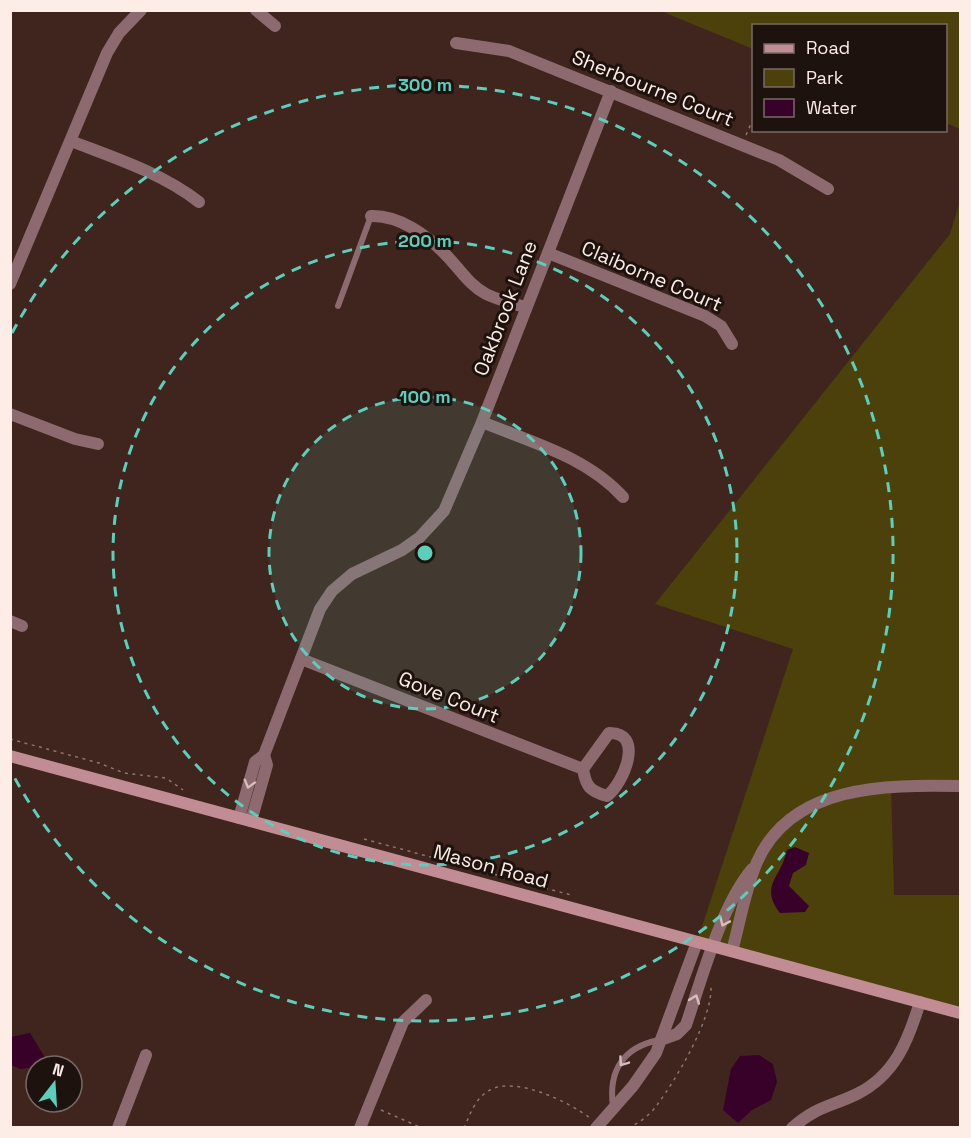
<svg xmlns="http://www.w3.org/2000/svg" width="971" height="1138" font-family="'Space Grotesk',sans-serif">
	<style>
		.green { fill: #4d410b }
		.water { fill: #38012a }
		.lines { fill: none; stroke-linecap: round; stroke-linejoin: round }
		.path { stroke: #8c756e; stroke-width: 1.5; stroke-dasharray: 3 4.5; stroke-linecap: butt }
		.lane { stroke: #8c6a6f; stroke-width: 6 }
		.street { stroke: #8c6a6f; stroke-width: 12 }
		.secondary { stroke: #c18c94; stroke-width: 12 }
		.oneway { stroke: #d6bebc }
		.ring { fill: none; stroke: #5bcebc; stroke-width: 3; stroke-dasharray: 10 8 }
		.labels { text-anchor: middle; stroke-width: 6; stroke-linejoin: round; paint-order: stroke }
		.street-label { font-size: 20px; fill: #feece6; stroke: #1e120e }
		.centre { fill: #5bcebc; stroke: #1e120e; stroke-width: 3 }
		.ring-label { font-size: 18px; text-anchor: middle; font-weight: bold; fill: #5bcebc; stroke: #1e120e; stroke-width: 6; stroke-linejoin: round; paint-order: stroke }
	</style>
	<rect width="100%" height="100%" fill="#3f251d"/>
	<g class="green">
		<polygon points="661,11 960,11 960,129 946,123 946,26 754,26 753,49"/>
		<polygon points="960,201 960,786 891,787 894,895 960,895 960,1013 697,942 793,649 655,604 950,234"/>
	</g>
	<g class="water">
		<path d="M795,847L809,853L806,865L793,873L789,886L809,906L805,912L780,913C759,886 781,878 787,850Z"/>
		<polygon points="30,1033 44,1056 45,1066 20,1069 11,1065 11,1037"/>
		<polygon points="759,1055 773,1064 777,1082 771,1100 752,1110 738,1123 723,1110 731,1069 740,1056"/>
	</g>
	<g class="lines">
		<g class="path">
			<polyline points="746,135 754,117"/>
			<polyline points="10,739 99,763 124,773 166,778 183,790"/>
			<polyline points="364,839 571,895"/>
			<polyline points="381,1110 422,1128"/>
			<path d="M464,1128C470,1114 476,1097 490,1090C516,1076 569,1102 590,1118"/>
			<path d="M628,1128C639,1123 650,1115 657,1105C677,1078 712,1019 711,987"/>
		</g>
		<g class="lane">
			<polyline points="338,306 371,216"/>
			<path d="M613,1106C608,1070 624,1047 659,1040"/>
		</g>
		<g class="street">
			<polyline points="256,10 275,26"/>
			<polyline points="456,43 509,51 779,160 828,189"/>
			<path d="M71,141C115,158 162,173 199,202"/>
			<path d="M371,216C399,215 427,235 446,255C459,268 469,285 486,294C498,300 512,303 525,307"/>
			<polyline points="548,253 705,316 721,326 732,344"/>
			<polyline points="10,284 107,53 119,33 141,10"/>
			<polyline points="10,414 75,439 98,444"/>
			<path d="M482,422C531,442 587,457 623,497"/>
			<polyline points="10,621 22,626"/>
			<path d="M301,659L583,769C586,787 590,791 607,796C624,783 645,732 609,733L583,769"/>
			<polyline points="239,818 255,762 264,755 320,609 332,591 352,574 402,550 419,538 444,511 482,422 611,91"/>
			<polyline points="251,821 267,765 264,755"/>
			<path d="M732,951C740,922 745,890 757,862C792,783 888,785 960,786"/>
			<path d="M663,1039L677,1034L686,1025C702,978 721,906 752,869"/>
			<polyline points="118,1128 146,1055"/>
			<polyline points="360,1128 403,1022 426,1000"/>
			<polyline points="596,1128 633,1086 656,1053 697,942"/>
			<path d="M792,1128C817,1106 830,1107 857,1094C895,1075 908,1041 920,1002"/>
		</g>
		<polyline class="secondary" points="10,756 960,1013"/>
	</g>
	<defs><path id="oneway-chevron" d="M-2-3.5L2.5 0L-2 3.5" fill="none" stroke-width="1.6" stroke-linecap="round" stroke-linejoin="round" transform="scale(1.5)"/></defs>
	<g class="oneway">
		<use href="#oneway-chevron" transform="translate(249 784) rotate(106)"/>
		<use href="#oneway-chevron" transform="translate(724 922) rotate(114)"/>
		<use href="#oneway-chevron" transform="translate(695 999) rotate(-70)"/>
		<use href="#oneway-chevron" transform="translate(623 1062) rotate(125)"/>
	</g>
	<circle cx="425" cy="553" r="156" fill="#5bcebc" fill-opacity=".12"/>
	<g class="ring">
		<circle cx="425" cy="553" r="156"/>
		<circle cx="425" cy="553" r="312"/>
		<path d="M12 333A468 468 0 1 1 12 773"/>
	</g>
	<g class="labels">
		<g class="street-label">
			<text transform="translate(653 88) rotate(22)" y="7">Sherbourne Court</text>
			<text transform="translate(652 276) rotate(23)" y="7">Claiborne Court</text>
			<text transform="translate(505 308) rotate(-69)" y="7">Oakbrook Lane</text>
			<text transform="translate(449 697) rotate(22)" y="7">Gove Court</text>
			<text transform="translate(491 866) rotate(15)" y="7">Mason Road</text>
		</g>
	</g>
	<circle cx="425" cy="553" r="9" class="centre"/>
	<g class="ring-label">
		<text x="425" y="91">300 m</text>
		<text x="425" y="247">200 m</text>
		<text x="425" y="403">100 m</text>
	</g>
	<rect width="971" height="1138" fill="none" stroke="#feece6" stroke-width="24"/>
	<rect x="752" y="24" width="195" height="108" fill="#1e120e" stroke="#786964" stroke-width="1.5"/>
	<rect x="764" y="44" width="30" height="9" fill="#c18c94" stroke="#786964" stroke-width="1.5"/>
	<text x="806" y="54" font-size="18" fill="#feece6">Road</text>
	<rect x="764" y="69" width="30" height="18" fill="#4d410b" stroke="#786964" stroke-width="1.5"/>
	<text x="806" y="84" font-size="18" fill="#feece6">Park</text>
	<rect x="764" y="99" width="30" height="18" fill="#38012a" stroke="#786964" stroke-width="1.5"/>
	<text x="806" y="114" font-size="18" fill="#feece6">Water</text>
	<g transform="translate(54 1084) rotate(17)"><circle r="28" fill="#1e120e" stroke="#786964" stroke-width="1.5"/>
	<path d="M0-4.5L10 22L0 15L-10 22Z" fill="#5bcebc"/>
	<text y="-9" font-size="16" font-weight="bold" text-anchor="middle" fill="#feece6">N</text>
	</g>
</svg>
